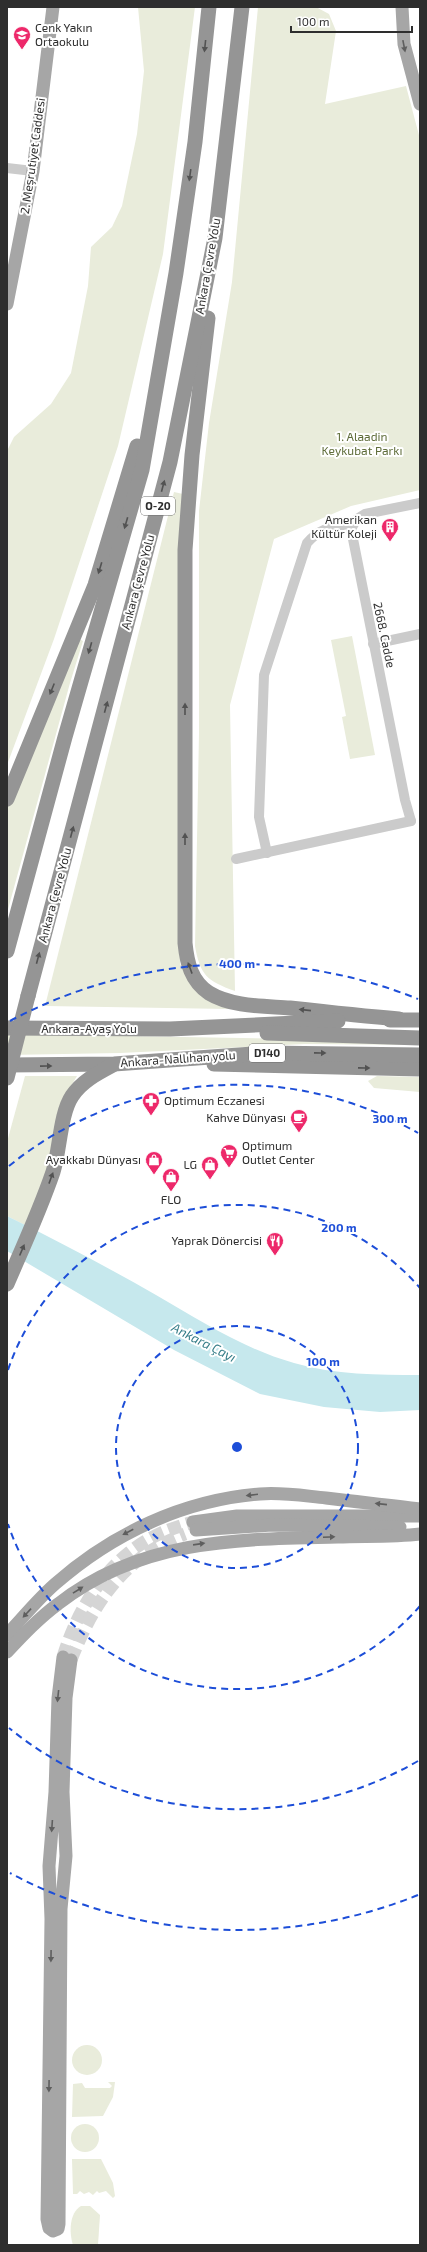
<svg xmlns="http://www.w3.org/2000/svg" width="427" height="2252" font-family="'Exo 2',sans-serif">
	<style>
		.green { fill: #e9ecdb }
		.water { fill: #c6e8ed }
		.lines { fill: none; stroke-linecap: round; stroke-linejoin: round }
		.major-tunnel { stroke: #d5d5d5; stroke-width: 13; stroke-dasharray: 13 6; stroke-linecap: butt }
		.minor { stroke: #cbcbcb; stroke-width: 10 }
		.major { stroke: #a6a6a6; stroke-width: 13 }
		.highway { stroke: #959595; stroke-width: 15 }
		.highway-bridge { stroke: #959595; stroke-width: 15 }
		.oneway { fill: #525252 }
		.oneway2 { fill: #5e5e5e }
		.ring { fill: none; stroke: #1d4ed8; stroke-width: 2; stroke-dasharray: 7 5 }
		.labels { text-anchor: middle; stroke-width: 4; stroke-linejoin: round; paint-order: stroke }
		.shield { fill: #fff; stroke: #6d6d6d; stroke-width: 1 }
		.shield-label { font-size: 11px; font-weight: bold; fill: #2e2e2e }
		.poi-label { font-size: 12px; fill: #2e2e2e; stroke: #fff; text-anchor: end }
		.street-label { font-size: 12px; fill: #2e2e2e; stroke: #fff }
		.park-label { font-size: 12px; fill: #5e6c39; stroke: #fff }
		.water-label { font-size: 13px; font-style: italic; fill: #347c87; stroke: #fff }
		.centre { fill: #1d4ed8; stroke: #fff; stroke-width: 2 }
		.ring-label { font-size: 12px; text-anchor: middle; font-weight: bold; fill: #1d4ed8; stroke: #fff; stroke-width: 4; stroke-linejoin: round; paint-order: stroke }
	</style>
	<rect width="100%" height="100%" fill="#fff"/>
	<g class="green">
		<polygon points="138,7 195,7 163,254 118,446 54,639 7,765 7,451 14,437 51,404 71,373 88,286 91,247 112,227 122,206 137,134 144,71"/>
		<path d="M258,7H316L329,14L336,31L325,104L406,86L420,139V490L351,506L274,539L230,705L235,991C207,981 200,975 195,946L199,733V511L209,423L232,282Z"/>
		<polygon points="174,492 183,494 179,750 180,964 189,979 229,1009 45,1006"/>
		<polygon points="352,636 375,755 350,759 342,717 346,716 331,640"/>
		<polygon points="75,637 83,641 70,683 7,913 7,809"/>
		<polygon points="7,1034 420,1041 420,1045 305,1044 120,1053 7,1055"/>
		<polygon points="25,1076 77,1076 65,1096 50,1161 27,1226 7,1216 7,1142"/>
		<polygon points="377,1076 420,1077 420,1092 374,1088 368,1081"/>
		<circle cx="87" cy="2060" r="15"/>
		<polygon points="108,2082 115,2082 113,2097 103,2116 72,2117 73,2084 82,2083 85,2088 110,2088 112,2086"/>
		<circle cx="85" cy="2138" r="14"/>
		<polygon points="72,2159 101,2159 113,2183 115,2196 113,2198 106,2191 99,2193 97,2191 93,2195 89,2192 84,2194 80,2191 77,2194 73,2194"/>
		<path d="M81,2206H90L100,2215L98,2245H73C69,2233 69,2213 81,2206Z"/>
	</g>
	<path class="water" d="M7,1216C58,1241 107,1267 156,1295C201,1321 244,1349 294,1363C336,1375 377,1375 420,1375V1410L380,1412L324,1407L260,1394L174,1350L7,1251Z"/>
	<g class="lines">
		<g class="major-tunnel">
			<path d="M63,1657C78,1608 107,1560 155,1536C167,1530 180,1526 193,1522"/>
			<path d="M71,1660C94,1601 124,1557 185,1534"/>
		</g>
		<g class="minor">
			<polyline points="7,168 33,171"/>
			<polyline points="373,644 420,634"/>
			<polyline points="411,821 405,800 351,529 357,519 365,514 420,503"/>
			<path d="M267,853L259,817L264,675L307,543C321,527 333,527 353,523"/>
			<polyline points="236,859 411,821"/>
		</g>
		<g class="major">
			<polyline points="402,7 404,44 420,104"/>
			<polyline points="7,304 33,171 53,7"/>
			<polyline points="193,1522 237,1516 420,1516"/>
			<polyline points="196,1530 272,1525 400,1527"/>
			<path d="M7,1635C22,1618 38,1599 55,1584C112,1534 183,1500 260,1494C282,1492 305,1496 326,1498C358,1502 389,1505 420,1509"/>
			<path d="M7,1652C23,1635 39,1618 58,1604C141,1539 238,1539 338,1537C365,1536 393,1537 420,1534"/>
			<polyline points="63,1657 58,1698 55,1792 49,1866 51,1919 47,2219 49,2228 53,2231 58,2229 59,2224 61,1909 66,1856 63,1792 66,1698 71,1660"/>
		</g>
		<g class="highway">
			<path d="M208,318L192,455L185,550V943C187,963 191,981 209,993C232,1007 264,1006 290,1008C326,1012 363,1016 399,1019"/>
			<polyline points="7,799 95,585 137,446"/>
			<polyline points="7,951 65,737 142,470 176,273 195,142 209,7"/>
			<polyline points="28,996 170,462 215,238 242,7"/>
			<polyline points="390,1020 420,1020"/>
			<polyline points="7,1028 170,1029 338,1021"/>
			<polyline points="267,1033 420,1038"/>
			<polyline points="214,1064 420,1069"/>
			<polyline points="7,1065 114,1064 265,1053 420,1055"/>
			<path d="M7,1284C23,1247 40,1210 53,1172C60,1150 60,1114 72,1096C82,1081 98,1073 113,1065"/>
		</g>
		<polyline class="highway-bridge" points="7,1078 28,996"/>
	</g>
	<defs><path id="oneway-solid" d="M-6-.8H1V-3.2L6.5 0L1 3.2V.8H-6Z"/></defs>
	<g class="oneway">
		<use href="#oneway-solid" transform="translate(205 46) rotate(96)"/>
		<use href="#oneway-solid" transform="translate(190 175) rotate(98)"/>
		<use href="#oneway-solid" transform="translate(163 486) rotate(-75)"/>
		<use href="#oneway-solid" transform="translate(126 523) rotate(106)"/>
		<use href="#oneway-solid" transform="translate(100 568) rotate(107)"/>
		<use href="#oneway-solid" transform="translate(90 648) rotate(106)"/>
		<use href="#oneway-solid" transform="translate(52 689) rotate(112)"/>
		<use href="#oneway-solid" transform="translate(106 707) rotate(-75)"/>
		<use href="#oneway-solid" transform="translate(185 709) rotate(-90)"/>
		<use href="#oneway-solid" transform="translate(72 832) rotate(-75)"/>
		<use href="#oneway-solid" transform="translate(185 839) rotate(-90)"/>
		<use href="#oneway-solid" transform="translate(38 958) rotate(-75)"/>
		<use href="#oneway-solid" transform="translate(190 968) rotate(-110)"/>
		<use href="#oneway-solid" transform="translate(305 1010) rotate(-174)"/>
		<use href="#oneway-solid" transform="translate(320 1053) rotate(1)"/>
		<use href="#oneway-solid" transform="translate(46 1066) rotate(-1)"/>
		<use href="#oneway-solid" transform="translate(364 1068) rotate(1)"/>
		<use href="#oneway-solid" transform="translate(51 1178) rotate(-70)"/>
		<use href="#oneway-solid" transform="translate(22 1250) rotate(-67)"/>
	</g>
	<g class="oneway2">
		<use href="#oneway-solid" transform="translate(404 46) rotate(79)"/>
		<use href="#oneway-solid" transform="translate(252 1495) rotate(173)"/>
		<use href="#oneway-solid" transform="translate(381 1504) rotate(-174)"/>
		<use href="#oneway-solid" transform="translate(128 1532) rotate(152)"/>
		<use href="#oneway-solid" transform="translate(329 1537) rotate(-2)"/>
		<use href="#oneway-solid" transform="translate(199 1544) rotate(-8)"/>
		<use href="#oneway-solid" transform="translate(78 1590) rotate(-32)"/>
		<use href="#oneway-solid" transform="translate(27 1613) rotate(133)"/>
		<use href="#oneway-solid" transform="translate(58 1696) rotate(96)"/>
		<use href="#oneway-solid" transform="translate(52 1826) rotate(94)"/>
		<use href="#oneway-solid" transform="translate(51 1956) rotate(91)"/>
		<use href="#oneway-solid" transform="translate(49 2086) rotate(91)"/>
	</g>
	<g class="ring">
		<circle cx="237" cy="1447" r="121"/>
		<path d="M420 1606A242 242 0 0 1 8 1524M8 1370A242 242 0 0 1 420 1288"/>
		<path d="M418 1761A362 362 0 0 1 9 1728M9 1166A362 362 0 0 1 418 1133"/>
		<path d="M418 1895A483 483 0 0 1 10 1873M10 1021A483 483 0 0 1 418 999"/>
	</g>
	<defs>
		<symbol id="school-pin" viewBox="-11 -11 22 30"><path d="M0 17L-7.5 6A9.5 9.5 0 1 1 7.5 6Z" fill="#ed286a" stroke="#fff"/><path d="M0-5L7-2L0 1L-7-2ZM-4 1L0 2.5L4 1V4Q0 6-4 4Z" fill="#fff"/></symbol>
		<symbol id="building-pin" viewBox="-11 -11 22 30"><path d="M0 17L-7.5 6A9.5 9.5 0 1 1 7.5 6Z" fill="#ed286a" stroke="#fff"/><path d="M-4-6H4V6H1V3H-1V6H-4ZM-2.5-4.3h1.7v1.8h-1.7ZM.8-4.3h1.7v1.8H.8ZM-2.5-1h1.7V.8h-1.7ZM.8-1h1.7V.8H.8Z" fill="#fff"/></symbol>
		<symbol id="pharmacy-pin" viewBox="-11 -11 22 30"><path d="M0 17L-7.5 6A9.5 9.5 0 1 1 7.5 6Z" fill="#ed286a" stroke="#fff"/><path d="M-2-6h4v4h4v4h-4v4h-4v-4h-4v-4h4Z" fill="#fff"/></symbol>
		<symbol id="cafe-pin" viewBox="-11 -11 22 30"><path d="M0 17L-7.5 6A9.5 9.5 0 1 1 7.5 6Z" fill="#ed286a" stroke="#fff"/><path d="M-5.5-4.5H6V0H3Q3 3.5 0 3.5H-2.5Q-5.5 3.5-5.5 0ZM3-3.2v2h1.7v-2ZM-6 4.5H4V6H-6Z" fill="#fff"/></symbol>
		<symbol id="supermarket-pin" viewBox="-11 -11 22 30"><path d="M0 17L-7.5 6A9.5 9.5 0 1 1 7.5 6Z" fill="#ed286a" stroke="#fff"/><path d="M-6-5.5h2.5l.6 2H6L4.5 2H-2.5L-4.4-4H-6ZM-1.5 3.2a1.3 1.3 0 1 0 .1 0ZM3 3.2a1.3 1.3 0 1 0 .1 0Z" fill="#fff"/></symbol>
		<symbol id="shop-pin" viewBox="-11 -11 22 30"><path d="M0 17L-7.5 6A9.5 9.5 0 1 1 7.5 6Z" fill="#ed286a" stroke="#fff"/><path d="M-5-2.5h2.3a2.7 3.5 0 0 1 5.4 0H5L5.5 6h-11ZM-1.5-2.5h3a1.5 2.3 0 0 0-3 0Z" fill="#fff"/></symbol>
		<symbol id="restaurant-pin" viewBox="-11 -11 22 30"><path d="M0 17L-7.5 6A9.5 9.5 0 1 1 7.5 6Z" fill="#ed286a" stroke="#fff"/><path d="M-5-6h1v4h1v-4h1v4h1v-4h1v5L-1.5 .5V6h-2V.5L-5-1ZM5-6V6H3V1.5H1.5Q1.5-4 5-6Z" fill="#fff"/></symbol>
	</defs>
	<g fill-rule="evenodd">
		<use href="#school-pin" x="12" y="25" width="20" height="27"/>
		<use href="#building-pin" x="380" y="517" width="20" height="27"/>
		<use href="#pharmacy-pin" x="141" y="1091" width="20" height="27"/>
		<use href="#cafe-pin" x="289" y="1108" width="20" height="27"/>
		<use href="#supermarket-pin" x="219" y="1143" width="20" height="27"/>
		<use href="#shop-pin" x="144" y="1150" width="20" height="27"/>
		<use href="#shop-pin" x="200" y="1155" width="20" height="27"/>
		<use href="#shop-pin" x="161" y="1167" width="20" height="27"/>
		<use href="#restaurant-pin" x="265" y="1231" width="20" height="27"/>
	</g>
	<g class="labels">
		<g class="shield">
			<rect x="141" y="497" width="34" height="18" rx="3"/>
			<rect x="249" y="1044" width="36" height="18" rx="3"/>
		</g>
		<g class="shield-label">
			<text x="158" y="510">O-20</text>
			<text x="267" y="1057">D140</text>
		</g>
		<g class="poi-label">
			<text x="35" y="32" text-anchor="start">Cenk Yakın<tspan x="35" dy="14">Ortaokulu</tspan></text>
			<text x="377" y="524">Amerikan<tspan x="377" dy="14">Kültür Koleji</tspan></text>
			<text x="164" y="1105" text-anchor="start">Optimum Eczanesi</text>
			<text x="286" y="1122">Kahve Dünyası</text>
			<text x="242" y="1150" text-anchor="start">Optimum<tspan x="242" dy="14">Outlet Center</tspan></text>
			<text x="141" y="1164">Ayakkabı Dünyası</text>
			<text x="197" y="1169">LG</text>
			<text x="171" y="1204" text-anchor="middle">FLO</text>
			<text x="262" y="1245">Yaprak Dönercisi</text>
		</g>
		<g class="street-label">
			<text transform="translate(33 156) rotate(-82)" y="4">2. Meşrutiyet Caddesi</text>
			<text transform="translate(208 266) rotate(-80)" y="4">Ankara Çevre Yolu</text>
			<text transform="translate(138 582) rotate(-75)" y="4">Ankara Çevre Yolu</text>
			<text transform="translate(384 635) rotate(78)" y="4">2668. Cadde</text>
			<text transform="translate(55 895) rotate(-75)" y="4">Ankara Çevre Yolu</text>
			<text x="89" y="1033">Ankara-Ayaş Yolu</text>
			<text transform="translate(178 1059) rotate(-4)" y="4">Ankara-Nallıhan yolu</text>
		</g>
		<g class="park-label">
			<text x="362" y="441">1. Alaadin<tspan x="362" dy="14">Keykubat Parkı</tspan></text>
		</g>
		<g class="water-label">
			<text transform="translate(204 1342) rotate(27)" y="5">Ankara Çayı</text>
		</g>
	</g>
	<circle cx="237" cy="1447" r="6" class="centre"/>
	<g class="ring-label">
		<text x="237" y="968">400 m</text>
		<text x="390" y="1123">300 m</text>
		<text x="339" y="1232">200 m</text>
		<text x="323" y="1366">100 m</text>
	</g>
	<rect width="427" height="2252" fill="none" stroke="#2e2e2e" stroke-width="16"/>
	<path d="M291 26v6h121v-6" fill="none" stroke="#2e2e2e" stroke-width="2"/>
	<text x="297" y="26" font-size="12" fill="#2e2e2e" stroke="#ffffff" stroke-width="3" paint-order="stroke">100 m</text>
</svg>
